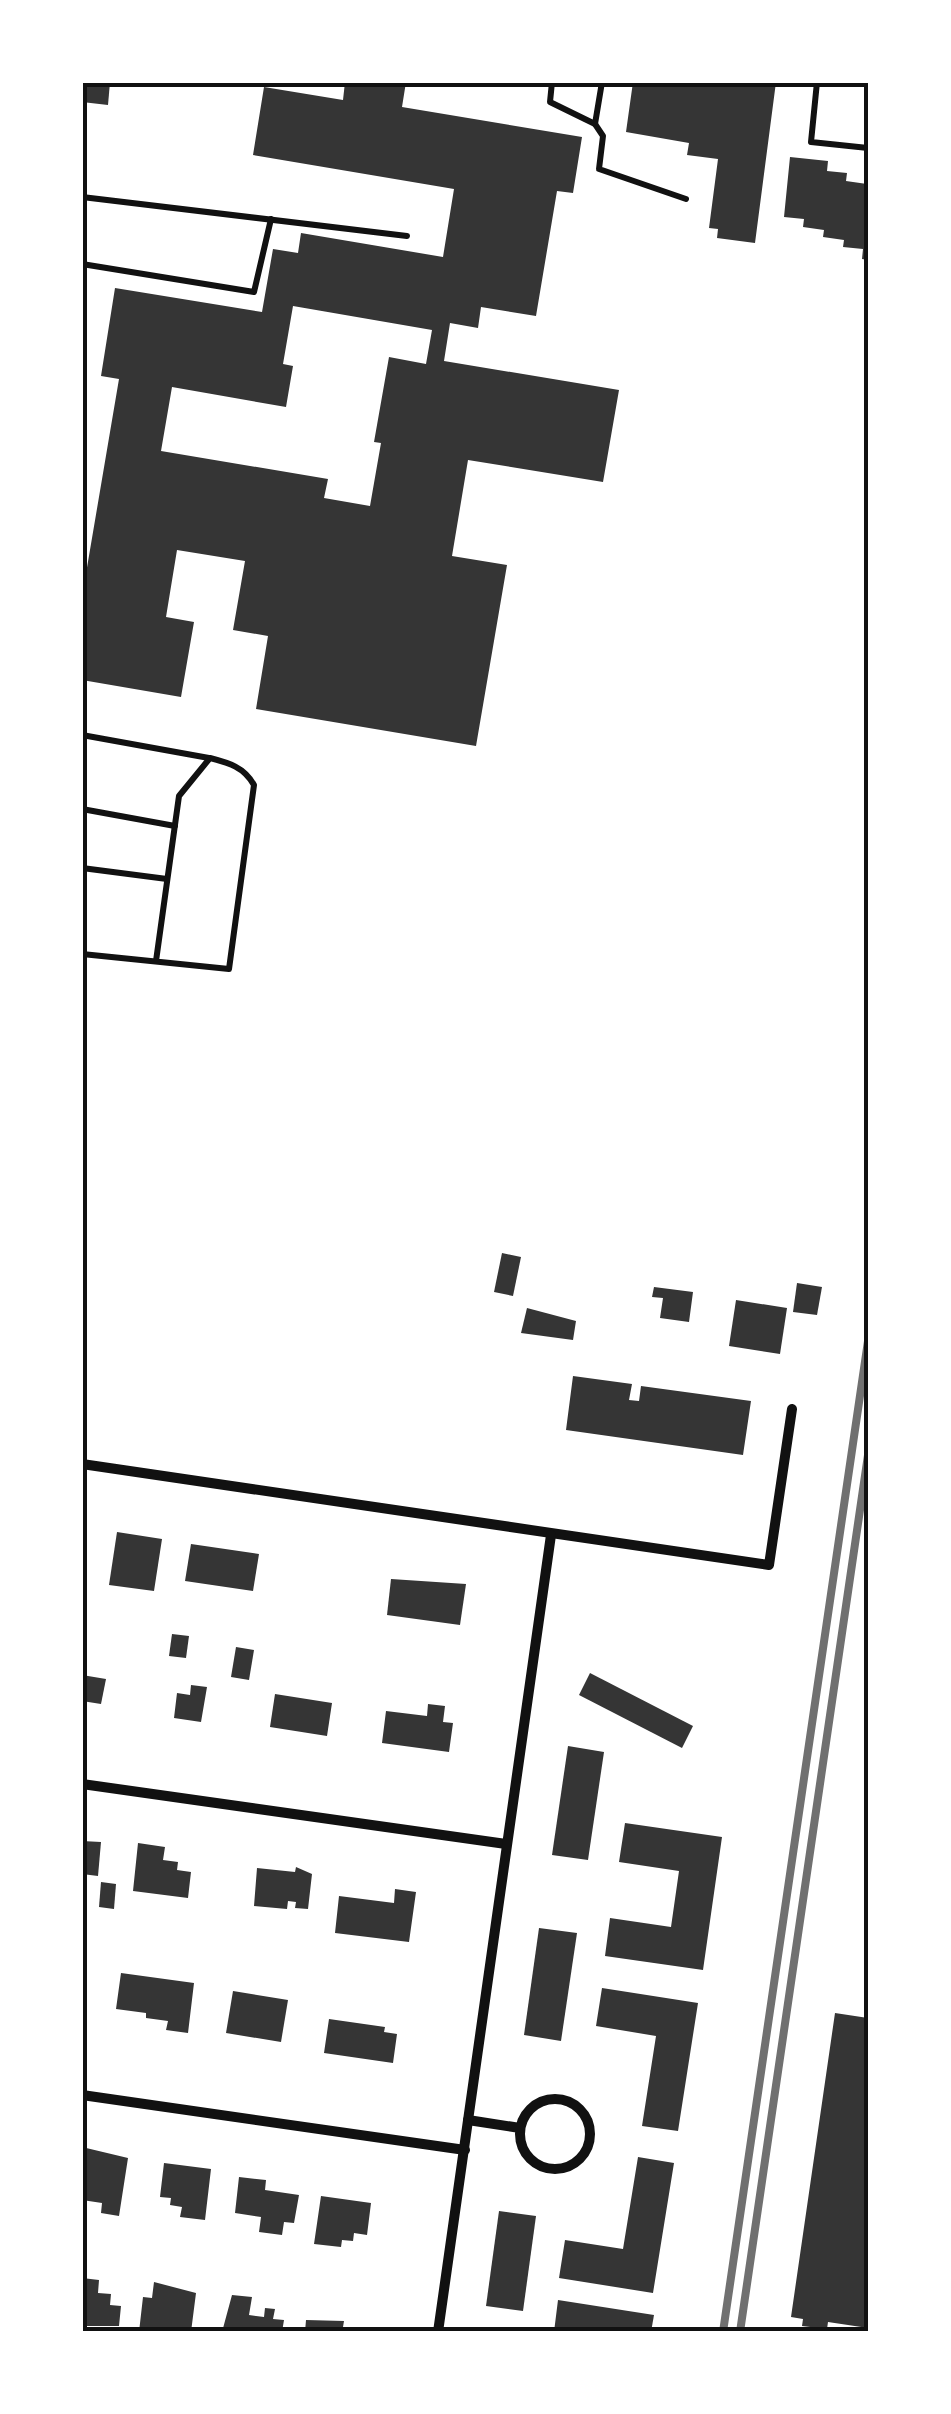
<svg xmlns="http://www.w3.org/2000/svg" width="951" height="2414" font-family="'Noto Sans',sans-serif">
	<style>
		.building { fill: #353535; fill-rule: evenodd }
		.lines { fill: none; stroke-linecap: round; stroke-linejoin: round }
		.service { stroke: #111; stroke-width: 6 }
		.minor { stroke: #111; stroke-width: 10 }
		.rail { stroke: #707070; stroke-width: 8 }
		.neatline { fill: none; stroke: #111; stroke-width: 4 }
	</style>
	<rect width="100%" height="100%" fill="#fff"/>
	<g class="building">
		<polygon points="82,82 110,82 108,105 82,102"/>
		<path d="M345,82H406L402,107L582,137L573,193L557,191L536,316L481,307L478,328L450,323L444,361L619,390L603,482L468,460L452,556L507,565L476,746L256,709L268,636L233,630L245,561L177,550L166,617L194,622L181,697L82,680V597L119,379L101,376L115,288L262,312L273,249L298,253L301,233L443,257L454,189L253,155L264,87L343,100ZM293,306L432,330L426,364L389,357L374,442L381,443L370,506L324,498L328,479L161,451L172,387L286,407L293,366L283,364Z"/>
		<polygon points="633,82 776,82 755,243 717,238 718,229 709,228 718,159 687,155 689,143 626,132"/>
		<polygon points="790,157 828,161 827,171 847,173 846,181 867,184 868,260 862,259 863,249 843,247 844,240 823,237 824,230 803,227 804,219 784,217"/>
		<polygon points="502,1253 521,1257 513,1296 494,1292"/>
		<polygon points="797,1283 822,1287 817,1315 793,1312"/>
		<polygon points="654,1287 693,1292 689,1322 660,1318 663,1298 652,1297"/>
		<polygon points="736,1300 787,1308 780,1354 729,1346"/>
		<polygon points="527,1308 576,1321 573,1340 521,1333"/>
		<polygon points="573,1376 632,1384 629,1400 639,1401 641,1386 751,1401 743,1455 566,1430"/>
		<polygon points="117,1532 162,1539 154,1591 109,1585"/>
		<polygon points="191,1544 259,1554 253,1591 185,1581"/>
		<polygon points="391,1579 466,1584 460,1625 387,1615"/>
		<polygon points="172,1634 189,1636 186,1658 169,1656"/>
		<polygon points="236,1647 254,1650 249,1680 231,1677"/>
		<polygon points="590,1673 693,1726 682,1748 579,1695"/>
		<polygon points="82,1675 106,1679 101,1704 82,1701"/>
		<polygon points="191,1685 207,1687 201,1722 174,1718 177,1693 190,1695"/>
		<polygon points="275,1694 332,1703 327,1736 270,1727"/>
		<polygon points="428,1704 445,1706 443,1722 453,1723 449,1752 382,1743 386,1711 427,1716"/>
		<polygon points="568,1746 604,1752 588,1860 552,1855"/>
		<polygon points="625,1823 722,1837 703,1970 605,1956 610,1918 671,1927 679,1871 619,1862"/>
		<polygon points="82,1841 101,1842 98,1876 82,1874"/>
		<polygon points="138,1843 165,1847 163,1860 178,1862 177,1870 191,1872 188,1898 133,1891"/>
		<polygon points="296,1867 312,1874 308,1909 295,1908 296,1902 288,1901 287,1909 254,1906 257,1868 295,1872"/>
		<polygon points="101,1882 116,1884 114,1909 99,1907"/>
		<polygon points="395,1889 416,1892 409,1942 335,1933 339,1896 394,1903"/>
		<polygon points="539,1928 577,1933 561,2041 524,2035"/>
		<polygon points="121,1973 194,1983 188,2033 166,2030 168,2021 146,2018 146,2013 116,2009"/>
		<polygon points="602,1988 698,2003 678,2131 642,2126 656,2036 596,2026"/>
		<polygon points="233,1991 288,2000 281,2042 226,2033"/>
		<polygon points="835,2013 868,2018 868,2328 828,2322 827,2329 802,2326 803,2319 791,2317"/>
		<polygon points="329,2019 385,2027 384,2032 397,2034 393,2063 324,2053"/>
		<polygon points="82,2147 128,2158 119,2216 101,2213 102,2203 82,2200"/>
		<polygon points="638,2157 674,2163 653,2293 559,2278 565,2240 623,2249"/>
		<polygon points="164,2163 211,2169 205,2220 180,2217 182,2207 170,2205 171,2198 160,2197"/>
		<polygon points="239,2177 266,2180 265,2190 299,2195 294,2223 284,2222 282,2235 259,2232 261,2217 235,2213"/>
		<polygon points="321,2196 371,2203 367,2235 354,2233 353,2241 342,2240 341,2247 314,2244"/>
		<polygon points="499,2211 536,2216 523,2311 486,2306"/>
		<polygon points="82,2278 99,2280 98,2293 111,2294 110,2305 121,2306 119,2326 82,2326"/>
		<polygon points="154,2282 196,2293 191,2332 139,2332 143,2297 152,2298"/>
		<polygon points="232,2295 252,2297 249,2315 264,2317 265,2308 275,2309 273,2319 284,2320 282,2332 222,2332"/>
		<polygon points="558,2300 654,2315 651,2332 554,2332"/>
		<polygon points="306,2320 344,2321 343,2327 355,2332 305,2332"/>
	</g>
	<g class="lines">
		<g class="service">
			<polyline points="552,82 550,102 595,124 602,82"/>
			<polyline points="817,82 811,142 868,148"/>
			<polyline points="595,124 603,136 599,169 686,199"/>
			<polyline points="82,197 407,236"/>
			<polyline points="82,264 254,292 271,219"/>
			<polyline points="82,735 209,758"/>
			<polyline points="82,809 175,826"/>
			<polyline points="82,868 167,879"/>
			<path d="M82,954L229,969L254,785C244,767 229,763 210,758L179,796L156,961"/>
		</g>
		<g class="minor">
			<polyline points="82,1464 769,1565 792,1409"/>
			<polyline points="82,1784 506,1844"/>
			<polyline points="82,2095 465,2150"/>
			<circle cx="555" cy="2134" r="35"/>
			<polyline points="468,2120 520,2128"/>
			<polyline points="438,2332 551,1535"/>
		</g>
		<g class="rail">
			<polyline points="723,2332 868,1341"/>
			<polyline points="740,2332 868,1455"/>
		</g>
	</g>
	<rect width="951" height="2414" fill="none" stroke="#ffffff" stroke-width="170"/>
	<rect x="85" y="85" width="781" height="2244" class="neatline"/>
</svg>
